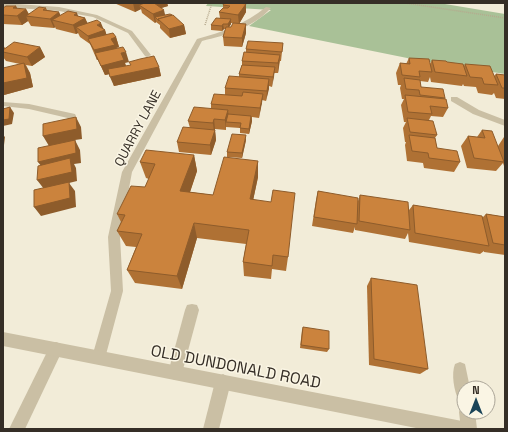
<svg xmlns="http://www.w3.org/2000/svg" width="508" height="432" font-family="'Space Grotesk',sans-serif">
	<style>
		.green { fill: #a9c197 }
		.lines { fill: none; stroke-linecap: round; stroke-linejoin: round }
		.path { stroke: #b6a98e; stroke-width: 1.5; stroke-dasharray: 1 1; stroke-linecap: butt }
		.service { fill: #cabfa4; fill-rule: evenodd }
		.minor { fill: #cabfa4; fill-rule: evenodd }
		.tertiary { fill: #cabfa4; fill-rule: evenodd }
		.wall { fill: #af7134 }
		.shaded-wall { fill: #8e5c2b }
		.building { fill: #cb833d; stroke: #8e5c2b }
		.labels { text-anchor: middle; stroke-width: 3; stroke-linejoin: round; paint-order: stroke }
		.street-label { font-size: 13px; fill: #352e26; stroke: #faf5e4 }
		.near-street-label { font-size: 16px; fill: #352e26; stroke: #faf5e4 }
	</style>
	<rect width="100%" height="100%" fill="#f2ecd8"/>
	<polygon class="green" points="208,3 439,3 505,14 505,74 417,60 249,26 271,10 206,6"/>
	<g class="lines">
		<g class="path">
			<polyline points="405,3 505,18"/>
			<polyline points="205,25 212,3"/>
		</g>
		<g class="service">
			<polygon points="192,304 197,305 199,310 182,373 180,378 175,380 170,378 168,373 185,310 187,305"/>
			<path d="M460,362L465,364L470,388H464V404L459,401C454,391 451,374 455,364Z"/>
			<polygon points="464,405 464,412 475,412 477,429 461,429 459,412 461,406"/>
		</g>
		<g class="minor">
			<polygon points="3,3 59,7 97,15 132,31 151,55 147,57 145,56 128,33 93,17 59,11 3,7"/>
			<path d="M266,7L271,8C253,28 226,35 202,41L132,172L120,237L123,291L104,362L99,364L94,362L92,357L111,291L108,237L122,172L197,39C223,32 245,24 266,7Z"/>
			<polygon points="451,97 457,97 479,110 505,120 505,126 473,114 451,101"/>
			<polygon points="3,102 29,104 75,114 76,116 72,119 29,109 3,106"/>
			<polygon points="56,342 61,344 63,349 25,429 9,429 51,344"/>
			<polygon points="223,374 228,377 231,382 219,429 203,429 215,382 218,377"/>
		</g>
		<polygon class="tertiary" points="3,332 462,421 468,423 470,429 421,429 3,346"/>
	</g>
	<g class="wall">
		<polygon points="114,3 167,3 168,6 161,8 165,15 184,25 186,34 170,38 160,28 160,25 156,22 155,23 142,13 141,9 135,12"/>
		<polygon points="496,3 505,3 505,4"/>
		<polygon points="246,4 246,12 239,24 231,23 231,24 229,27 231,27 246,24 246,33 242,47 224,46 223,37 226,29 224,29 222,31 211,30 211,25 220,18 219,12 223,8 223,5"/>
		<polygon points="16,6 17,9 26,9 29,14 46,8 47,10 59,12 60,16 78,16 85,18 88,24 103,29 105,30 106,35 116,37 119,47 116,48 125,63 126,66 159,67 161,76 114,86 110,74 105,75 98,60 97,60 90,44 80,37 78,33 76,34 56,29 55,27 54,28 31,26 28,21 22,25 3,24 3,8"/>
		<polygon points="283,43 281,61 280,61 278,73 274,73 272,87 269,86 266,101 262,100 259,118 252,117 252,121 249,134 240,133 240,128 226,127 226,130 215,129 215,131 216,140 211,155 179,152 177,142 190,128 188,121 211,108 211,104 225,95 225,88 239,77 239,74 242,65 242,61 246,52 246,49"/>
		<polygon points="3,45 5,48 40,47 45,57 32,66 26,65 30,73 33,87 4,95 20,64 6,61 3,57"/>
		<polygon points="409,58 430,64 432,60 464,66 465,64 494,76 496,74 505,75 505,99 496,98 494,93 492,95 478,93 476,87 464,86 463,84 462,86 431,82 430,77 428,82 420,81 421,87 445,98 445,99 448,108 443,117 431,116 429,120 437,135 435,138 437,148 460,162 454,172 424,168 423,163 407,161 405,145 406,142 405,142 403,128 406,122 404,122 401,105 404,99 402,99 400,88 401,85 398,85 396,73 400,63 406,64"/>
		<polygon points="482,130 498,146 504,137 505,137 505,166 504,166 503,163 496,171 467,168 461,146 468,136 477,137"/>
		<polygon points="246,140 242,158 227,157 227,152"/>
		<polygon points="194,155 197,171 190,192 213,195 258,161 258,177 253,200 288,257 286,271 272,269 271,279 244,276 243,262 246,244 197,238 182,289 135,283 127,270 136,247 126,246 117,231 121,222 117,214 145,187 149,179 146,178 140,162"/>
		<polygon points="318,191 358,201 360,195 409,210 413,205 483,217 486,214 505,217 505,255 484,252 484,251 480,254 409,242 408,233 405,239 355,230 355,227 353,233 312,226 316,200"/>
		<polygon points="371,278 428,369 420,374 369,365 367,286"/>
		<polygon points="303,327 329,349 327,352 300,348 302,330"/>
	</g>
	<g class="shaded-wall">
		<polygon points="133,3 144,3 139,5 141,9 135,12"/>
		<polygon points="162,3 167,3 168,6 158,9 157,4"/>
		<polygon points="246,4 246,12 239,24 238,15"/>
		<polygon points="16,6 20,14 26,9 30,17 26,16 28,21 22,25 13,8"/>
		<polygon points="164,10 166,19 158,19 155,17 156,22 155,23 153,14"/>
		<polygon points="59,12 63,21 52,20 55,27 54,28 50,19"/>
		<polygon points="77,13 80,21 85,18 89,27 76,27 78,33 76,34 73,25 74,15"/>
		<polygon points="231,19 231,24 228,29 228,24"/>
		<polygon points="101,23 104,30 105,30 108,39 91,45 88,36 97,25"/>
		<polygon points="223,24 224,29 222,31 222,26"/>
		<polygon points="246,24 246,33 242,47 242,38"/>
		<polygon points="184,25 186,34 170,38 169,29"/>
		<polygon points="116,37 119,47 116,48 118,55 95,53 98,60 97,60 94,50 111,39"/>
		<polygon points="40,47 45,57 32,66 27,57"/>
		<polygon points="126,52 129,62 125,63 127,70 105,75 101,66 121,53"/>
		<polygon points="280,55 278,73 278,63"/>
		<polygon points="24,63 30,73 33,87 4,95 3,94 3,83"/>
		<polygon points="159,67 161,76 114,86 110,77"/>
		<polygon points="275,67 274,77 272,87 273,77"/>
		<polygon points="269,79 269,89 266,101 267,91"/>
		<polygon points="263,94 262,103 259,118 260,108"/>
		<polygon points="10,107 14,113 12,124 3,126 3,120"/>
		<polygon points="228,110 229,120 226,122 226,130 225,120"/>
		<polygon points="251,116 252,121 249,134 249,129"/>
		<polygon points="76,117 81,127 82,139 75,140 80,150 81,163 74,164 76,168 77,181 69,183 75,191 76,207 41,216 34,207 44,189 37,180 45,171 38,162 49,146 43,136"/>
		<polygon points="214,119 216,140 211,155 210,145 214,132 213,123"/>
		<polygon points="3,135 5,137 3,153"/>
		<polygon points="246,135 246,140 242,158 242,153"/>
		<polygon points="194,155 197,171 185,207 180,191"/>
		<polygon points="258,161 258,177 250,215 250,199"/>
		<polygon points="194,223 197,238 182,289 177,276"/>
	</g>
	<g class="building">
		<polygon points="145,3 154,3 164,10 153,14 139,5"/>
		<polygon points="154,3 162,3 157,4"/>
		<polygon points="224,3 240,3 246,4 238,15 219,12 223,8 228,8 230,6 223,5"/>
		<polygon points="6,6 16,6 13,8 26,9 17,16 3,15 3,8"/>
		<polygon points="39,7 46,8 43,10 59,12 50,19 26,16"/>
		<polygon points="68,11 77,13 74,15 85,18 73,25 52,20"/>
		<polygon points="170,14 172,15 158,19 159,21 155,17"/>
		<polygon points="173,15 184,25 169,29 158,19"/>
		<polygon points="216,18 231,19 228,24 223,24 222,26 211,25"/>
		<polygon points="97,20 101,23 97,25 105,30 88,36 76,27"/>
		<polygon points="233,23 246,24 242,38 223,37 226,27 231,27"/>
		<polygon points="113,33 116,37 111,39 115,45 94,50 88,39"/>
		<polygon points="248,41 283,43 282,52 246,49"/>
		<polygon points="14,42 40,47 27,57 3,52 3,50"/>
		<polygon points="123,47 126,52 121,53 124,60 101,66 95,53"/>
		<polygon points="244,52 280,55 278,63 242,61"/>
		<polygon points="154,56 159,67 110,77 108,69 131,65 129,62 140,59"/>
		<polygon points="409,58 429,59 432,72 419,71 420,77 402,75 400,63 410,64"/>
		<polygon points="432,60 446,61 447,62 463,64 467,76 435,72"/>
		<polygon points="24,63 27,78 3,83 3,68"/>
		<polygon points="465,64 490,66 498,85 484,84 482,78 470,77"/>
		<polygon points="242,65 275,67 273,77 239,74"/>
		<polygon points="496,74 505,75 505,88 502,88"/>
		<polygon points="229,76 269,79 267,91 225,88"/>
		<polygon points="404,78 420,80 421,87 443,89 445,98 420,95 419,90 406,89"/>
		<polygon points="243,92 263,94 260,108 211,104 214,94 242,96"/>
		<polygon points="405,95 446,99 448,108 430,106 432,114 408,112"/>
		<polygon points="10,107 9,119 3,120 3,109"/>
		<polygon points="194,107 228,110 225,120 214,119 213,123 188,121"/>
		<polygon points="228,114 251,116 249,129 240,128 241,123 226,122"/>
		<polygon points="76,117 77,129 43,136 43,124"/>
		<polygon points="407,118 433,121 437,135 410,132"/>
		<polygon points="183,127 215,130 210,145 177,142"/>
		<polygon points="482,130 492,131 504,162 474,158 468,136 485,138"/>
		<polygon points="232,134 246,135 242,153 227,152"/>
		<polygon points="409,135 435,138 437,148 457,151 460,162 429,158 428,153 412,151"/>
		<polygon points="75,140 76,153 38,162 38,148"/>
		<polygon points="146,150 194,155 180,191 213,195 224,157 258,161 250,199 271,202 273,190 295,193 288,257 273,255 272,266 243,262 249,230 194,223 177,276 127,270 142,234 117,231 125,215 117,214 131,186 145,187 155,164 140,162"/>
		<polygon points="70,158 72,172 37,180 38,166"/>
		<polygon points="69,182 70,198 34,207 34,190"/>
		<polygon points="318,191 358,198 357,224 314,217"/>
		<polygon points="360,195 408,202 410,230 359,221"/>
		<polygon points="413,205 482,216 489,246 415,233"/>
		<polygon points="486,214 505,217 505,245 493,243"/>
		<polygon points="371,278 417,285 428,369 374,359"/>
		<polygon points="303,327 329,331 329,349 301,345"/>
	</g>
	<g class="labels">
		<g class="street-label">
			<text transform="translate(137 128) rotate(-62)" y="5">QUARRY LANE</text>
		</g>
		<g class="near-street-label">
			<text transform="translate(236 366) rotate(11)" y="6">OLD DUNDONALD ROAD</text>
		</g>
	</g>
	<rect width="508" height="432" fill="none" stroke="#352e26" stroke-width="8"/>
	<g transform="translate(476 400)"><circle r="19" fill="#faf5e4" stroke="#aba598"/>
	<path d="M0-3L7 15L0 10L-7 15Z" fill="#1a4458"/>
	<text y="-6" font-size="11" font-weight="bold" text-anchor="middle" fill="#352e26">N</text>
	</g>
</svg>
